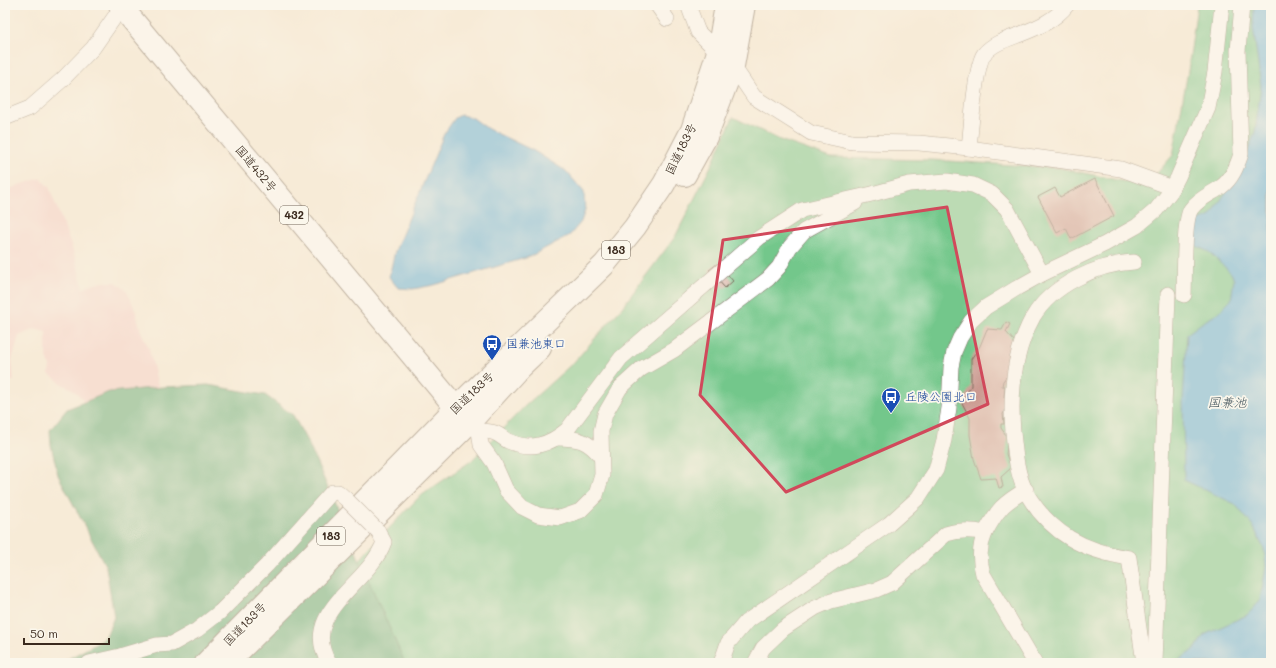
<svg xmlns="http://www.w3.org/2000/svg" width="1276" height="668" font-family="Mali,'Klee One',sans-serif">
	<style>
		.built { fill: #f7d0cb }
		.green { fill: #73c78b; stroke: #577854 }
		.forest { fill: #5eac77; stroke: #4c6b4a }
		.water { fill: #61b1db; stroke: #4e6e7c }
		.building { fill: #ca9990 }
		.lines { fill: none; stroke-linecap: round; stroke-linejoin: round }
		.minor-casing { stroke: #7d6e5f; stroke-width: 16 }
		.highway-casing { stroke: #7d6e5f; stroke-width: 24 }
		.minor { stroke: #fff; stroke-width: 15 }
		.highway { stroke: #fff; stroke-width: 22 }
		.minor-bridge-casing { stroke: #7d6e5f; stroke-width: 16; stroke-linecap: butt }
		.minor-bridge { stroke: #fff; stroke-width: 15 }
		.marked { fill: none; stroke: #d1495b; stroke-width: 3; stroke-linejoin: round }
		.labels { text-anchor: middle; stroke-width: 3.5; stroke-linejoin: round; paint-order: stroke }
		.shield { fill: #fbf7ec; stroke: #75685c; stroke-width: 1 }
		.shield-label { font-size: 11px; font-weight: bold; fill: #3b2a1e }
		.street-label { font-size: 12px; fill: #3b2a1e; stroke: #fbf7ec }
		.transit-label { font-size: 12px; fill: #164399; stroke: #fbf7ec; text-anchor: start }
		.water-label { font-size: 13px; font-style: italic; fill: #485960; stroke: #fbf7ec }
	</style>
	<rect width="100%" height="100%" fill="#fbf7ec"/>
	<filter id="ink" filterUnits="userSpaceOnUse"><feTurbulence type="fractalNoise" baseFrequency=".025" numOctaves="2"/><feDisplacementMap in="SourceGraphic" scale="8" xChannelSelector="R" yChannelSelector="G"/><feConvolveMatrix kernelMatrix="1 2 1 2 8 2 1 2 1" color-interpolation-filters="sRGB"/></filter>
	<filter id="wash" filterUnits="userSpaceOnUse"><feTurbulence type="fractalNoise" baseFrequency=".012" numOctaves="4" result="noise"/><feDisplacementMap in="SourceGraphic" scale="16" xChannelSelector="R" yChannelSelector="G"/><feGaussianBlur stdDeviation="0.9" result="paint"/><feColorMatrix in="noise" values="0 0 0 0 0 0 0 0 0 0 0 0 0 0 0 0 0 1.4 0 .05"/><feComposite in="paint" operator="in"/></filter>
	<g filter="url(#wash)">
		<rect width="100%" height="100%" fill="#f7ebd7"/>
		<polygon class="built" points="40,178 49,187 72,248 79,271 83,289 90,285 104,282 116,282 127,291 135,309 141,331 149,349 158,386 153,394 88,417 82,398 72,389 62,384 49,374 50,366 46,354 46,332 34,329 19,336 12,360 14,381 5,380 5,190"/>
		<polygon class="green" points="1197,5 1271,5 1271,663 263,663 274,655 372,546 419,497 471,461 525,406 574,362 620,310 675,237 714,160 733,117 780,140 831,158 932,160 1060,168 1146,186 1173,155 1188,71"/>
		<polygon class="forest" points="208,385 265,395 293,415 309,445 405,663 60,663 94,645 106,636 114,617 106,567 58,475 51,445 50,430 67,409 109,392 163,387"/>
		<g class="water">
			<path d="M1254,5H1271V663H1175L1196,648L1204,635L1247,615L1254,608L1260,600L1266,567L1264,549L1253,526L1235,504L1184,480L1183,400L1187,334L1203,322L1217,314L1231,300L1234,279L1231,273L1209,252L1196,246L1189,229C1192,219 1203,221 1211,216L1242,166L1255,132L1261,86L1253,27Z"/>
			<polygon points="461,115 473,118 488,129 534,151 566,171 584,192 585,210 581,222 570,235 529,257 434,285 413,289 398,288 389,277 395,251 444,134 455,118"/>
		</g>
		<g id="blocks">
			<g class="building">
				<polygon points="1095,179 1114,216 1071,239 1066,228 1057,233 1038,197 1055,188 1060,197"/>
				<polygon points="718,263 733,281 725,288 709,270"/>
				<polygon points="1006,322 1010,324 1006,332 1015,342 1010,358 1010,372 1003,381 1002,386 1005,386 1004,397 1009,404 1003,414 1004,424 1001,424 1001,428 1008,438 1006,454 1011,468 1001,477 1003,487 999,488 996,478 981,479 974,459 970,435 970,418 962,403 971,386 971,359 980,346 987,329 1002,330"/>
			</g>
		</g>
	</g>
	<g filter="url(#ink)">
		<use href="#blocks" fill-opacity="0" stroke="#7d6e5f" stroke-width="1"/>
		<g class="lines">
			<defs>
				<g id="minor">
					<polyline points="657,5 667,19"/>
					<polyline points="688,5 698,32 718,52 733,66 754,97 811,133 852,142 919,143 969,148 1121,169 1173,188"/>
					<polyline points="5,118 30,108 63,79 93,48 123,5"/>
					<path d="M969,148C971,130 975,66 984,54C993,43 1008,39 1021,34C1039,27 1055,20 1067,5"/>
					<path d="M1134,262C1097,264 1052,285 1033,317C1014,351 1010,394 1013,432C1015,453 1017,476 1027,494C1051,534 1084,551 1129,558L1144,663"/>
					<path d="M1184,295C1185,278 1183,221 1191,209C1198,199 1211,194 1221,187C1232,179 1237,166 1241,154L1238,51L1242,5"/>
					<path d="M470,422L479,431C484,431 490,431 495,433C500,435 504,439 508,441C531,451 549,445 567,430L621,358L759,238L802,210L872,194L909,184L947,181L973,185L992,194L1007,209L1042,274"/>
					<polyline points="479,431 481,445 494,463 506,490 522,507 538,515 560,518 580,511 596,495 602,475 601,431 605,414 620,388 641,369 674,350 768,279 779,267 790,247 804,231 855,203"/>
					<path d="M557,438C578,438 588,440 601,457"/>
					<path d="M985,533C979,547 979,559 983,574L1035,663"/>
					<polyline points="89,663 120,656 157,645 172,644 197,630 220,612 267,565 332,492 338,492 346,499"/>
					<path d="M329,663C298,612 369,585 384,542L378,531"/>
					<polyline points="721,663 728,643 746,622 889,524 918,498 936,470 944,440 949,408 951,367 954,352 960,338 971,321 986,307 1017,288 1042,274 1105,244 1137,226 1156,210 1171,191 1178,177 1208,108 1215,72 1222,5"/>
					<path d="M755,663L763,648L783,629L815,608L831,601L876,590L892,583L946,534C959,530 972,530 985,533C997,510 1003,503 1026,490"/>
					<polyline points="1155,663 1168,294"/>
				</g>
				<g id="highway">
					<polyline points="120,5 456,408 467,419"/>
					<polyline points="685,175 706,137 733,66 744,5"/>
					<polyline points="229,661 470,422 520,367 540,348"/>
					<polyline points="206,663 456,408 604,265 635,227 664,184 692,130 718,52 726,5"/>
				</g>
			</defs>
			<use href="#minor" class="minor-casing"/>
			<use href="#highway" class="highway-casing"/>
			<use href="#minor" class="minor"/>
			<use href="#highway" class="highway"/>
			<defs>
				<polyline id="minor-bridge" points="346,499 378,531"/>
			</defs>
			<use href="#minor-bridge" class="minor-bridge-casing"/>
			<use href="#minor-bridge" class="minor-bridge"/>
		</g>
	</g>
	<path d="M0 0H1276V668H0ZM947,207L988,404L786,492L700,395L723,240Z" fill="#f7ebd7" fill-opacity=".55" fill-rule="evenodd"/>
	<path class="marked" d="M947,207L988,404L786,492L700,395L723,240Z"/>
	<defs>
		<symbol id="bus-pin" viewBox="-11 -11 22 30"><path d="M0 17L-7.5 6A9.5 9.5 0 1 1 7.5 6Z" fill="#1a4fb4" stroke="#fbf7ec"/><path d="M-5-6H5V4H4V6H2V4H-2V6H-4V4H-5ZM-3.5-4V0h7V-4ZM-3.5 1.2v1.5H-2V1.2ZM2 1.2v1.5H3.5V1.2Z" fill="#fff"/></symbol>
	</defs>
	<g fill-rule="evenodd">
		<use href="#bus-pin" x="481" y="333" width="22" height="30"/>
		<use href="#bus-pin" x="880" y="386" width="22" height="30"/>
	</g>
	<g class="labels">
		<g class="shield">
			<rect x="280" y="206" width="28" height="18" rx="3"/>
			<rect x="602" y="241" width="28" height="18" rx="3"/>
			<rect x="317" y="527" width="28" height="18" rx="3"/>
		</g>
		<g class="shield-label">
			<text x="294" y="219">432</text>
			<text x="616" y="254">183</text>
			<text x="331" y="540">183</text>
		</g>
		<g class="street-label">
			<text transform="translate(681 149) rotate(-64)" y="4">国道183号</text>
			<text transform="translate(256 169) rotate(50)" y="4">国道432号</text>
			<text transform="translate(472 393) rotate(-44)" y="4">国道183号</text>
			<text transform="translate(245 624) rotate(-46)" y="4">国道183号</text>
		</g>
		<g class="transit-label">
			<text x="506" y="348">国兼池東口</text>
			<text x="905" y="401">丘陵公園北口</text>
		</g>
		<g class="water-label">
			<text x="1227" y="407">国兼池</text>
		</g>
	</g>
	<rect width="1276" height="668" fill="none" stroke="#fbf7ec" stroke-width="20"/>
	<path d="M24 638v6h85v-6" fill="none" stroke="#3b2a1e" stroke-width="2"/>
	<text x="30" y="638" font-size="12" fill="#3b2a1e" stroke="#fbf7ec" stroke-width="3" paint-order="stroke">50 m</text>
</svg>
